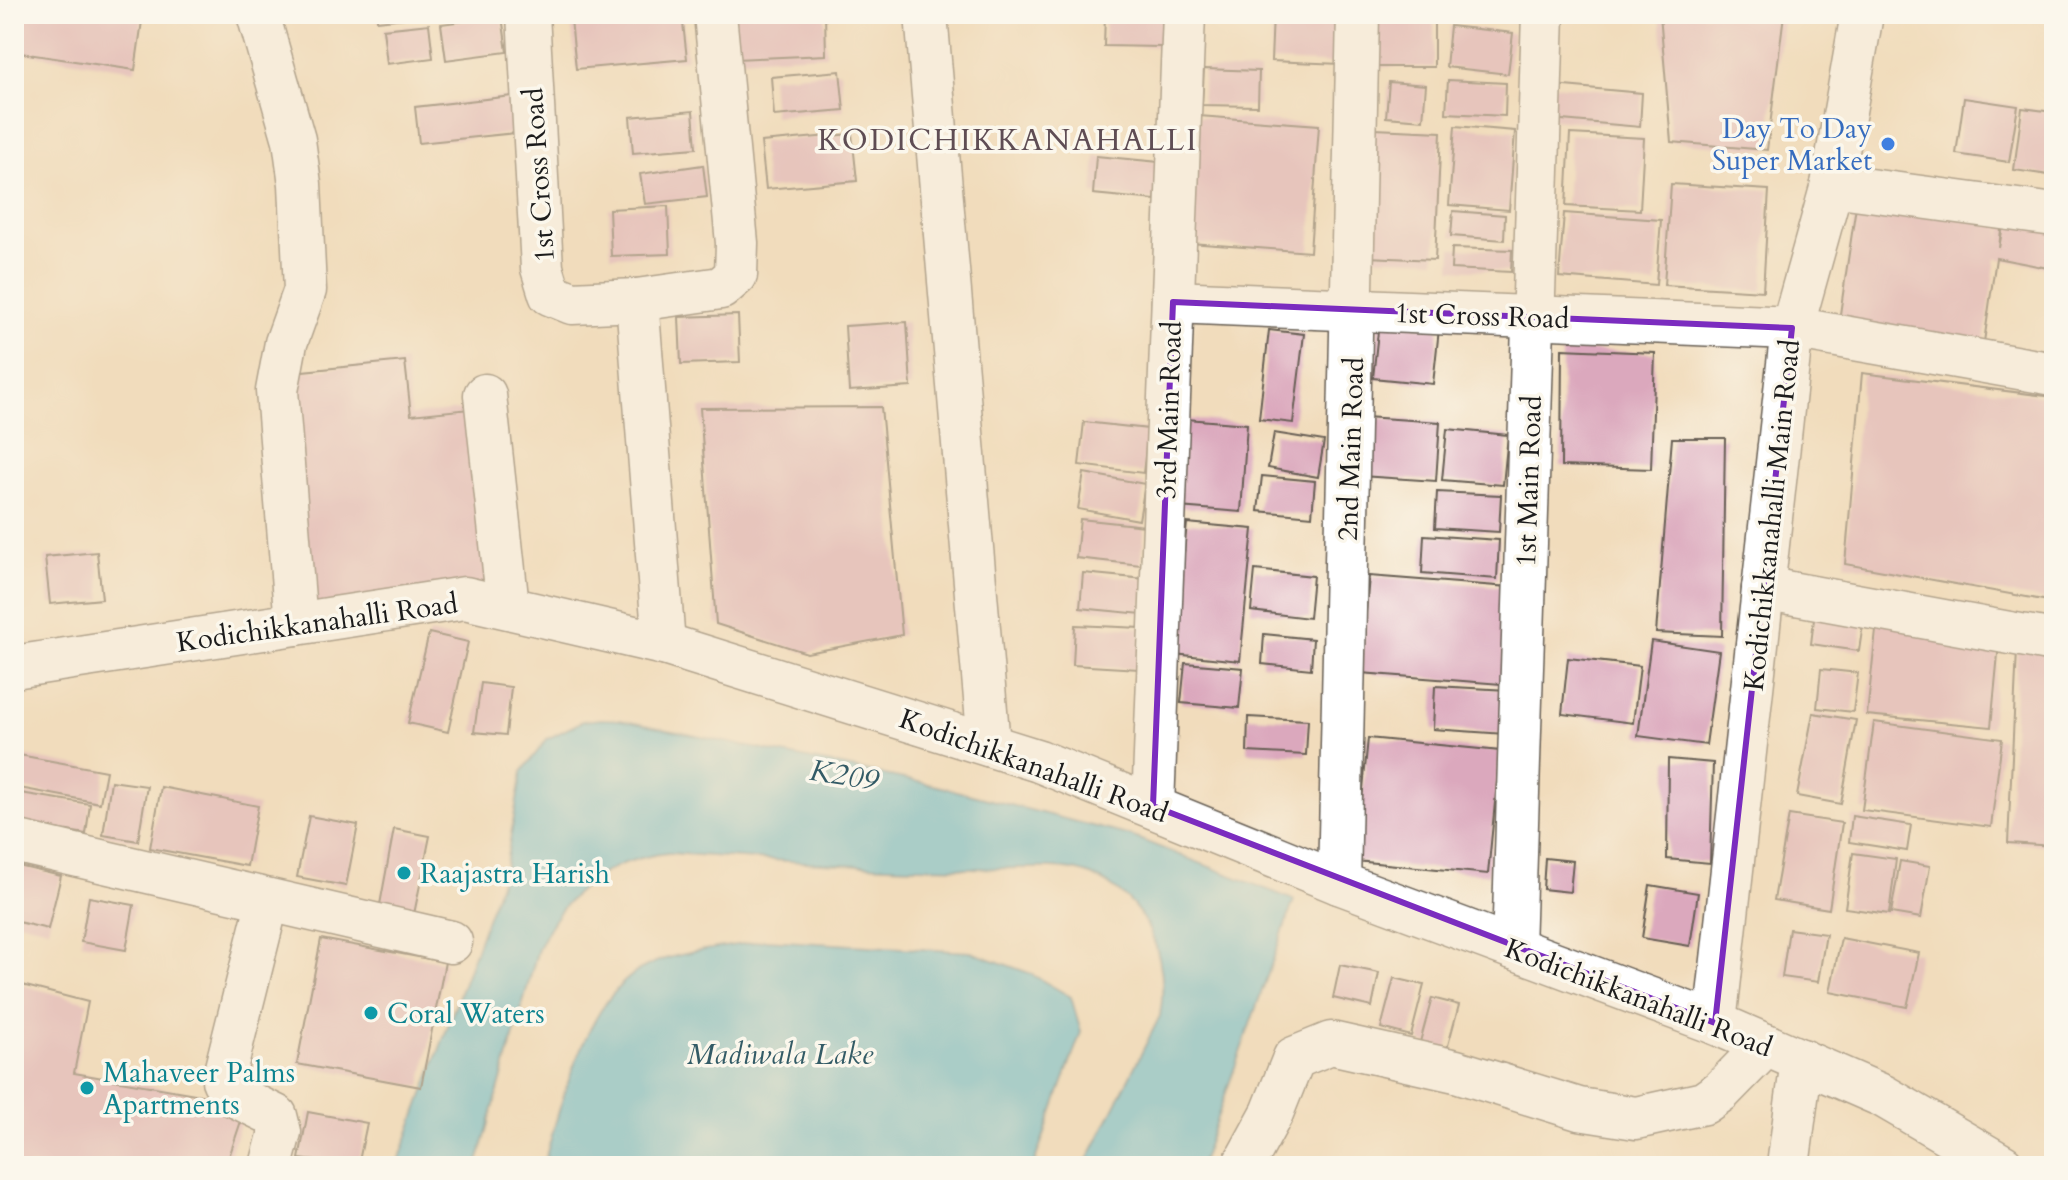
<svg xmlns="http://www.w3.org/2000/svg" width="2068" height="1180" font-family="Cardo,serif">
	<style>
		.water { fill: #56bad4; stroke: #396b78; stroke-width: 2 }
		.building { fill: #dba8bd }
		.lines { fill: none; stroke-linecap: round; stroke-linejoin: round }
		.minor-casing { stroke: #675f54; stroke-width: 45 }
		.minor { stroke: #fff; stroke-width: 42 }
		.marked { fill: none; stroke: #7b2cbf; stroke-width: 6; stroke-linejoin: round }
		.shop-dot { fill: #3f7fe0; stroke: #fbf7ec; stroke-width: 3 }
		.culture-dot { fill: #0f9aa8; stroke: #fbf7ec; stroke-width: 3 }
		.labels { text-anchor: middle; stroke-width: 7; stroke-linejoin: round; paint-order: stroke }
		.shop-label { font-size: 28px; fill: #366cbe; stroke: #fbf7ec; text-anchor: end }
		.street-label { font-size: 28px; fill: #1c1c1c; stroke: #fbf7ec }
		.culture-label { font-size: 28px; fill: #0d838f; stroke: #fbf7ec; text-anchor: start }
		.neighbourhood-label { font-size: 30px; letter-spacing: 2px; fill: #5f4d54; stroke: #fbf7ec }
		.water-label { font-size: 30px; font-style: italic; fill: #335b66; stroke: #fbf7ec }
	</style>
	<rect width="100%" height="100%" fill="#fbf7ec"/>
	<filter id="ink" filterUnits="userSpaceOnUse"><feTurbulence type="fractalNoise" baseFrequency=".0125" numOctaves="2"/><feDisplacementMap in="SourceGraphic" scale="16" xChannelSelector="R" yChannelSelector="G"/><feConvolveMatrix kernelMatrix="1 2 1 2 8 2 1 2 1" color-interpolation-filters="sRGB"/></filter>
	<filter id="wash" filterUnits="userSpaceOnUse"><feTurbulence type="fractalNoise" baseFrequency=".006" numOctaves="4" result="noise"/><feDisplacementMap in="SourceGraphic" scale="32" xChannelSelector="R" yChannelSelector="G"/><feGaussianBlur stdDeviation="1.8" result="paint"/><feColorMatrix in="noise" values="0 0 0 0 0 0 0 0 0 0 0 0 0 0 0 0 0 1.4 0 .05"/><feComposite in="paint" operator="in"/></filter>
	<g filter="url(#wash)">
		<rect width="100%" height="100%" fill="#f1dcbc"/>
		<g class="water">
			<path d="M601,719L620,720L933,785L1131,836L1294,900L1200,1166H1085L1160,1016C1170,958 1148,899 1091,875C1067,866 1044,868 1019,868C985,869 951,867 916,867C833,865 751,859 668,853C606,860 563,893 538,949L477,1166H397L505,869L522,772L547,739L583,721Z"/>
			<path d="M766,940L971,952L1029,973L1071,997L1081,1032L1033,1166H543C562,1104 585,992 651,964C677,952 736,946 766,940Z"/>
		</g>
		<g id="blocks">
			<g class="building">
				<polygon points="14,14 143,14 135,70 14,52"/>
				<polygon points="377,14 424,14 424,16 377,21"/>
				<polygon points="622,14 682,14 687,59 576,69 571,19"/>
				<polygon points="734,14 825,14 826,55 736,59"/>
				<polygon points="1105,14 1163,14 1162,47 1104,46"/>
				<polygon points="1273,14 1342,16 1341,64 1271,61"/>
				<polygon points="1660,14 1784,14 1767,150 1671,142"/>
				<polygon points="1374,15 1434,16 1434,67 1374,67"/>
				<polygon points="502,16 507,52 446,60 441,24"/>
				<polygon points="429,24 433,58 387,64 383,29"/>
				<polygon points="1450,26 1513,33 1508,74 1446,67"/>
				<polygon points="1204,69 1259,71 1258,106 1202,105"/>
				<polygon points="840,71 844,110 774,116 771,77"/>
				<polygon points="1448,80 1506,83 1505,116 1446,113"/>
				<polygon points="1389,82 1426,85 1423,120 1386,117"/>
				<polygon points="1553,85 1642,93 1640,127 1551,119"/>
				<polygon points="521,95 525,132 419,143 415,107"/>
				<polygon points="1964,98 2018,106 2009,162 1956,154"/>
				<polygon points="2022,108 2054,112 2049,175 2014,170"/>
				<polygon points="693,111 696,148 633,153 630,117"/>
				<polygon points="1199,116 1319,125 1310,252 1190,243"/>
				<polygon points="1455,126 1515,131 1509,210 1449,205"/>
				<polygon points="1374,129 1441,132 1435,260 1368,257"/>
				<polygon points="852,134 857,181 766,189 761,142"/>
				<polygon points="1570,134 1644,138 1640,210 1566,206"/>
				<polygon points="1096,156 1159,162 1155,200 1093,194"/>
				<polygon points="703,165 707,197 645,204 640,174"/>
				<polygon points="1671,184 1769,190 1763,291 1664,285"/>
				<polygon points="1857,199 2002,220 1999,248 2004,220 2054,230 2048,268 1996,258 1984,342 1839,321"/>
				<polygon points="668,206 670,254 611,256 609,209"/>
				<polygon points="1453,211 1505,215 1504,240 1451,236"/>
				<polygon points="1564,213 1661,220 1656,285 1559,277"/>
				<polygon points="1452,248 1512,250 1511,272 1451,269"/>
				<polygon points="2051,300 2054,300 2054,342 2045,341"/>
				<polygon points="738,315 740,362 681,364 679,317"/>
				<polygon points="907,322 911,387 849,391 845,326"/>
				<polygon points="1379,322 1439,329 1433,384 1373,378"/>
				<polygon points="1269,330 1304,334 1293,423 1259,419"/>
				<polygon points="1562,349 1655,353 1651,469 1561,466"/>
				<polygon points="405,361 411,415 480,408 499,595 306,614 282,373"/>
				<polygon points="1862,373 2054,397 2054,602 1845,564"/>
				<polygon points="881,407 902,635 807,653 716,624 700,408"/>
				<polygon points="1365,417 1440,422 1436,481 1361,476"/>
				<polygon points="1186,419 1247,424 1241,512 1179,507"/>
				<polygon points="1084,422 1148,429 1143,473 1079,465"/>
				<polygon points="1447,429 1508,435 1503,485 1442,480"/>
				<polygon points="1274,433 1324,441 1318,477 1268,468"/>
				<polygon points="1672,438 1725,438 1722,636 1656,633"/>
				<polygon points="1084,473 1145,484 1139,520 1078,509"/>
				<polygon points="1262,476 1315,481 1312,516 1258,511"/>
				<polygon points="1437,492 1501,495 1499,532 1435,528"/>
				<polygon points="1080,519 1145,526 1141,565 1076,558"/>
				<polygon points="1187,523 1253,529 1240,661 1174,654"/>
				<polygon points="1424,535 1499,540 1497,579 1422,573"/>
				<polygon points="97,552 102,599 50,604 45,557"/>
				<polygon points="1255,570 1313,576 1309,618 1251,611"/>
				<polygon points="1083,573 1145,579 1142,614 1080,608"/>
				<polygon points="1369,576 1509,587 1501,684 1361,673"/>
				<polygon points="1816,603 1865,609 1859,651 1811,644"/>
				<polygon points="1877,621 2000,633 1991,727 1867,715"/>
				<polygon points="1075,625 1141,628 1139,669 1073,665"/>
				<polygon points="429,633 468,642 448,732 408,723"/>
				<polygon points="1264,634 1313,639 1311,669 1262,664"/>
				<polygon points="1651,641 1719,651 1706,745 1638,736"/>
				<polygon points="2017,650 2054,652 2054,846 2008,843"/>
				<polygon points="1568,658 1640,666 1633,723 1562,714"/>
				<polygon points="1185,663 1243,668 1239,708 1181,703"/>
				<polygon points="1821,669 1858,673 1853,712 1817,708"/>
				<polygon points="481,683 511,687 506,735 474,732"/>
				<polygon points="1435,686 1508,690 1505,734 1433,729"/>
				<polygon points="1813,713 1856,720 1841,804 1797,796"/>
				<polygon points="1248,717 1308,720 1306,755 1247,752"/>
				<polygon points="1874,722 2002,739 1991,827 1862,810"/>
				<polygon points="1368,738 1500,751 1488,874 1356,861"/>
				<polygon points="14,754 106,771 100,803 14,787"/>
				<polygon points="1668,759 1713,763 1710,863 1667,859"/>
				<polygon points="111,781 147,786 138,841 103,835"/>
				<polygon points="161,787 258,806 247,866 150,848"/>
				<polygon points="14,792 90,804 86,834 14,822"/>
				<polygon points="1789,815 1842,823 1829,909 1774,900"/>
				<polygon points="309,816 358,825 346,886 297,877"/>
				<polygon points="1852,816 1911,825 1907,851 1849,842"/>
				<polygon points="394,829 430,836 413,919 379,910"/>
				<polygon points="1853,853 1896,859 1889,914 1845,908"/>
				<polygon points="1545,858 1573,861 1570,892 1543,889"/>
				<polygon points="1900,861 1930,866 1921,918 1891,913"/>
				<polygon points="14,865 61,876 48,929 14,921"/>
				<polygon points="1650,885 1698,893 1690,946 1642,938"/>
				<polygon points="89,897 134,905 126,950 81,942"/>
				<polygon points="1789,929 1826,934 1818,982 1782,977"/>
				<polygon points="1841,938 1919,953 1907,1007 1830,992"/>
				<polygon points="321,939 445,962 421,1087 297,1064"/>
				<polygon points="1340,965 1379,973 1372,1007 1333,998"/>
				<polygon points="1394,978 1424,985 1411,1036 1381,1028"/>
				<polygon points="14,983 88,1002 74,1073 247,1103 226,1166 14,1166"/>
				<polygon points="1432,998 1459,1005 1447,1049 1420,1042"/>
				<polygon points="308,1112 367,1123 358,1166 299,1159"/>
			</g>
		</g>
	</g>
	<g filter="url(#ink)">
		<use href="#blocks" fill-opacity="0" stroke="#675f54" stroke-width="2"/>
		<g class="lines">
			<defs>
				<g id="minor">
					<polyline points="258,14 294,140 300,184 305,290 286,343 277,391 296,624"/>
					<polyline points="528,14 542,268 550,294 572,303 637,300 721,288 736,275 737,243 715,14"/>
					<polyline points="926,14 989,745"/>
					<polyline points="1832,185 2054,215"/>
					<polyline points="637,300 664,644"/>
					<polyline points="1173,302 1792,328 2054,374"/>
					<polyline points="485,395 508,607"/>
					<polyline points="1763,588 2054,641"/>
					<polyline points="14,667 465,598 664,644 1039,761 1339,883 1715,1023 1883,1096 2003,1166"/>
					<polyline points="1153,806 1184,14"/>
					<polyline points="14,841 451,942"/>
					<polyline points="1339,883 1358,14"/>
					<polyline points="268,900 223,1080 231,1094 276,1116 280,1132 271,1166"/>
					<polyline points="1513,948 1543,14"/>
					<polyline points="1715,1023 1792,328 1832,185 1862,14"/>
					<polyline points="1243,1166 1272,1113 1294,1058 1331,1043 1456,1071 1579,1109 1636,1118 1704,1103 1721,1091 1766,1045"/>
					<polyline points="1788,1166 1802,1060"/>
				</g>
			</defs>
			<use href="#minor" class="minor-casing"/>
			<use href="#minor" class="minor"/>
		</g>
	</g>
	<path d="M0 0H2068V1180H0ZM1173,302L1792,328L1715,1023L1153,806Z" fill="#f1dcbc" fill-opacity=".55" fill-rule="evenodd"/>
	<path class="marked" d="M1173,302L1792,328L1715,1023L1153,806Z"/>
	<circle class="shop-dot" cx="1888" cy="144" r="8"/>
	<g class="culture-dot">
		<circle cx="404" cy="873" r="8"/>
		<circle cx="371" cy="1013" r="8"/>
		<circle cx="87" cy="1088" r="8"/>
	</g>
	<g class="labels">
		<g class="shop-label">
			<text x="1872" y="138">Day To Day<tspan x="1872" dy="32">Super Market</tspan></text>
		</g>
		<g class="street-label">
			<text transform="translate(538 175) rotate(-94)" y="10">1st Cross Road</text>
			<text transform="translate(1482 315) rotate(2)" y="10">1st Cross Road</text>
			<text transform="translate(1168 410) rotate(-88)" y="10">3rd Main Road</text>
			<text transform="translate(1350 449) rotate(-88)" y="10">2nd Main Road</text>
			<text transform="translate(1528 481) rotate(-88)" y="10">1st Main Road</text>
			<text transform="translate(1771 515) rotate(-84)" y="10">Kodichikkanahalli Main Road</text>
			<text transform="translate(317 622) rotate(-8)" y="10">Kodichikkanahalli Road</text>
			<text transform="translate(1034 765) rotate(20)" y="10">Kodichikkanahalli Road</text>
			<text transform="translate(1639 997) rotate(21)" y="10">Kodichikkanahalli Road</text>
		</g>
		<g class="culture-label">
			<text x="420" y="883">Raajastra Harish</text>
			<text x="387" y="1023">Coral Waters</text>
			<text x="103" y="1082">Mahaveer Palms<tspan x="103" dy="32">Apartments</tspan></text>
		</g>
		<g class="neighbourhood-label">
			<text x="1008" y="150">KODICHIKKANAHALLI</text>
		</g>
		<g class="water-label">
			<text transform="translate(844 775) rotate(9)" y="10">K209</text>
			<text x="780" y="1064">Madiwala Lake</text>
		</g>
	</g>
	<rect width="2068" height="1180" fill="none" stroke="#fbf7ec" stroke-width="48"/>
</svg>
